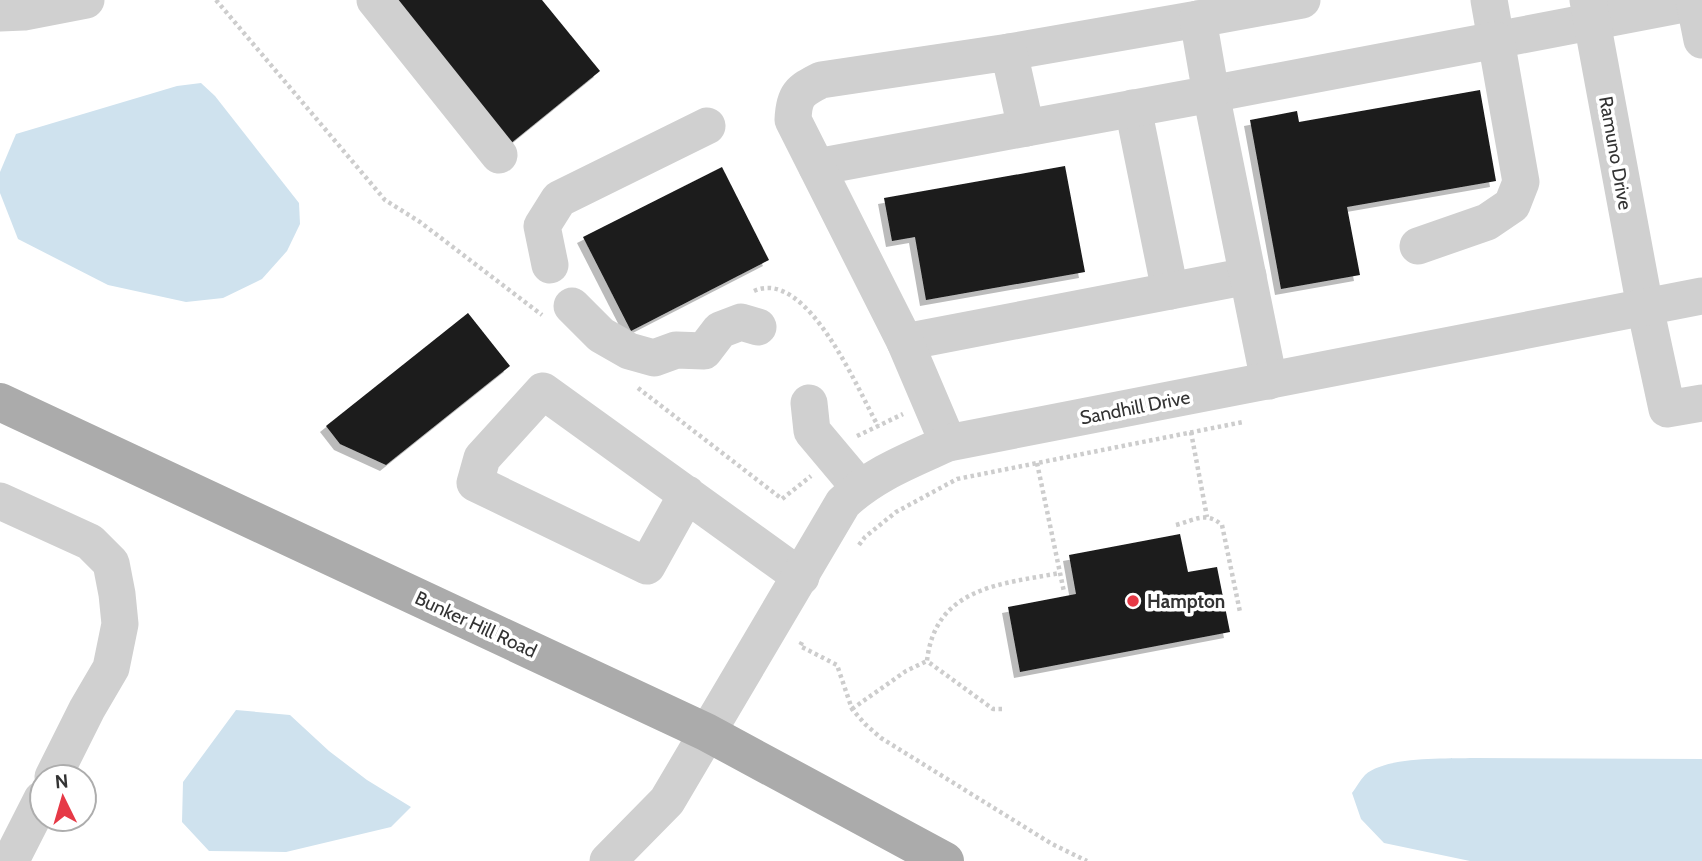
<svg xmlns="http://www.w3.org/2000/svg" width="1702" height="861" font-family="Cabin,sans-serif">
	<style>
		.water { fill: #cfe2ee }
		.building { fill: #1a1a1a; filter: url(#shadow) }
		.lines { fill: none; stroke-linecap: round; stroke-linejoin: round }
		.path { stroke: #cdcdcd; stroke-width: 4.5; stroke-dasharray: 3.5 3.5; stroke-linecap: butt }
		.minor { stroke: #d0d0d0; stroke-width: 37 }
		.major { stroke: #ababab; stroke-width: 38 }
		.poi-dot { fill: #e63946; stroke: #fff; stroke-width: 2.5 }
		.labels { text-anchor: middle; stroke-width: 7; stroke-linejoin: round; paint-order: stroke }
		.street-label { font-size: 19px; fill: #333; stroke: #fff }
		.poi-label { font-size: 19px; font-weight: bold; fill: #333; stroke: #fff; text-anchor: start }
	</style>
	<defs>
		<filter id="shadow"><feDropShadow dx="-6" dy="6" stdDeviation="0" flood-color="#0004"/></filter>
	</defs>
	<rect width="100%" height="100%" fill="#fff"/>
	<g class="water">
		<polygon points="201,83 215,96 299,203 300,224 287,251 262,279 223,298 186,302 108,285 18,239 0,193 0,172 16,134 177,86"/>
		<polygon points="236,710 290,715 329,751 367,780 411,807 391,827 286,852 209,851 182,822 183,782"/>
		<path d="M1474,758L1702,759V861H1470L1384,843L1361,819L1352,793C1356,788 1360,780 1365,775C1386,756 1446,759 1474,758Z"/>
	</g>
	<g class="building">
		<polygon points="393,0 542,0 600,71 510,144"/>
		<polygon points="1480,90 1496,181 1347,207 1360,275 1281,289 1250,120 1297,111 1299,122"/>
		<polygon points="1065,166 1085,272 926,300 915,237 892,241 884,198"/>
		<polygon points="722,167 769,260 631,331 583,237"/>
		<polygon points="468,313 510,366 386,465 340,444 326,426"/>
		<polygon points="1180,534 1188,572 1217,567 1230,632 1020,672 1008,607 1076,594 1069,555"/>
	</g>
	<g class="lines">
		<g class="path">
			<polyline points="216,0 385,200 420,222 542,315"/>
			<path d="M754,291C807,267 858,390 878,426"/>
			<polyline points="638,388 782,499 811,476"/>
			<polyline points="1191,432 1207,517"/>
			<polyline points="857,436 903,414"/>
			<polyline points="1037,463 1064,592"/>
			<path d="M1176,525C1195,520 1206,511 1222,525L1240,612"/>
			<polyline points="859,545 865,537 896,512 957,479 1243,422"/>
			<polyline points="802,642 800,646 837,665 852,709 865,724 881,738 1052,844 1087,861"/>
			<polyline points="852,709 906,671 927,661"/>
			<path d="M1002,709H993L927,661C935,587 1001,584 1060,573"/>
		</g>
		<g class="minor">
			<polyline points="375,0 499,155"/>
			<polyline points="1489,0 1496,40 1694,2"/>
			<polyline points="1588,0 1645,307 1667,409 1702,403"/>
			<polyline points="1694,0 1702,40"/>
			<polyline points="0,13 24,12 86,0"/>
			<polyline points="1009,52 1198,19"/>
			<polyline points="1133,108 1170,291"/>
			<polyline points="817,167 1026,128"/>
			<polyline points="550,265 542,226 559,199 707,126"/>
			<polyline points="572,306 601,335 629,351 654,358 676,350 704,351 720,330 741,322 758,327"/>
			<polyline points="905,342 1248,276"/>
			<polyline points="1269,381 1211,94 1496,40 1521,182 1512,205 1487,222 1418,246"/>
			<polyline points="809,403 812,431 859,487"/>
			<path d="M948,443L905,342L793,120C794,95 799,91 821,80L1009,52L1026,128L1211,94L1198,19L1302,0"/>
			<polyline points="687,494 647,566 475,483 482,458 543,391 801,577"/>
			<polyline points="0,501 90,542 111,563 117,594 120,624 111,668 87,709 53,777"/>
			<polyline points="12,858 42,799"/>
			<path d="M608,861L667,801L843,503C873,474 911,460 948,443L1702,296"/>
		</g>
		<polyline class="major" points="0,402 706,732 945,861"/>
	</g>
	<circle class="poi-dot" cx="1133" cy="601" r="7"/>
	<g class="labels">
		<g class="street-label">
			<text transform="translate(1616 153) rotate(80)" y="7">Ramuno Drive</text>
			<text transform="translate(1135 407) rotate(-11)" y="7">Sandhill Drive</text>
			<text transform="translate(476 624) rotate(25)" y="7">Bunker Hill Road</text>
		</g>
		<g class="poi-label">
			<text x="1147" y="608">Hampton</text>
		</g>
	</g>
	<g transform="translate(63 798) rotate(355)"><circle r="33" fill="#ffffff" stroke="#adadad" stroke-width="2"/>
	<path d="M0-5L12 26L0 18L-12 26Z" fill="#e63946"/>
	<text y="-10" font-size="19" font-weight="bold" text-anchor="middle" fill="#333333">N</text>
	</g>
</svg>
